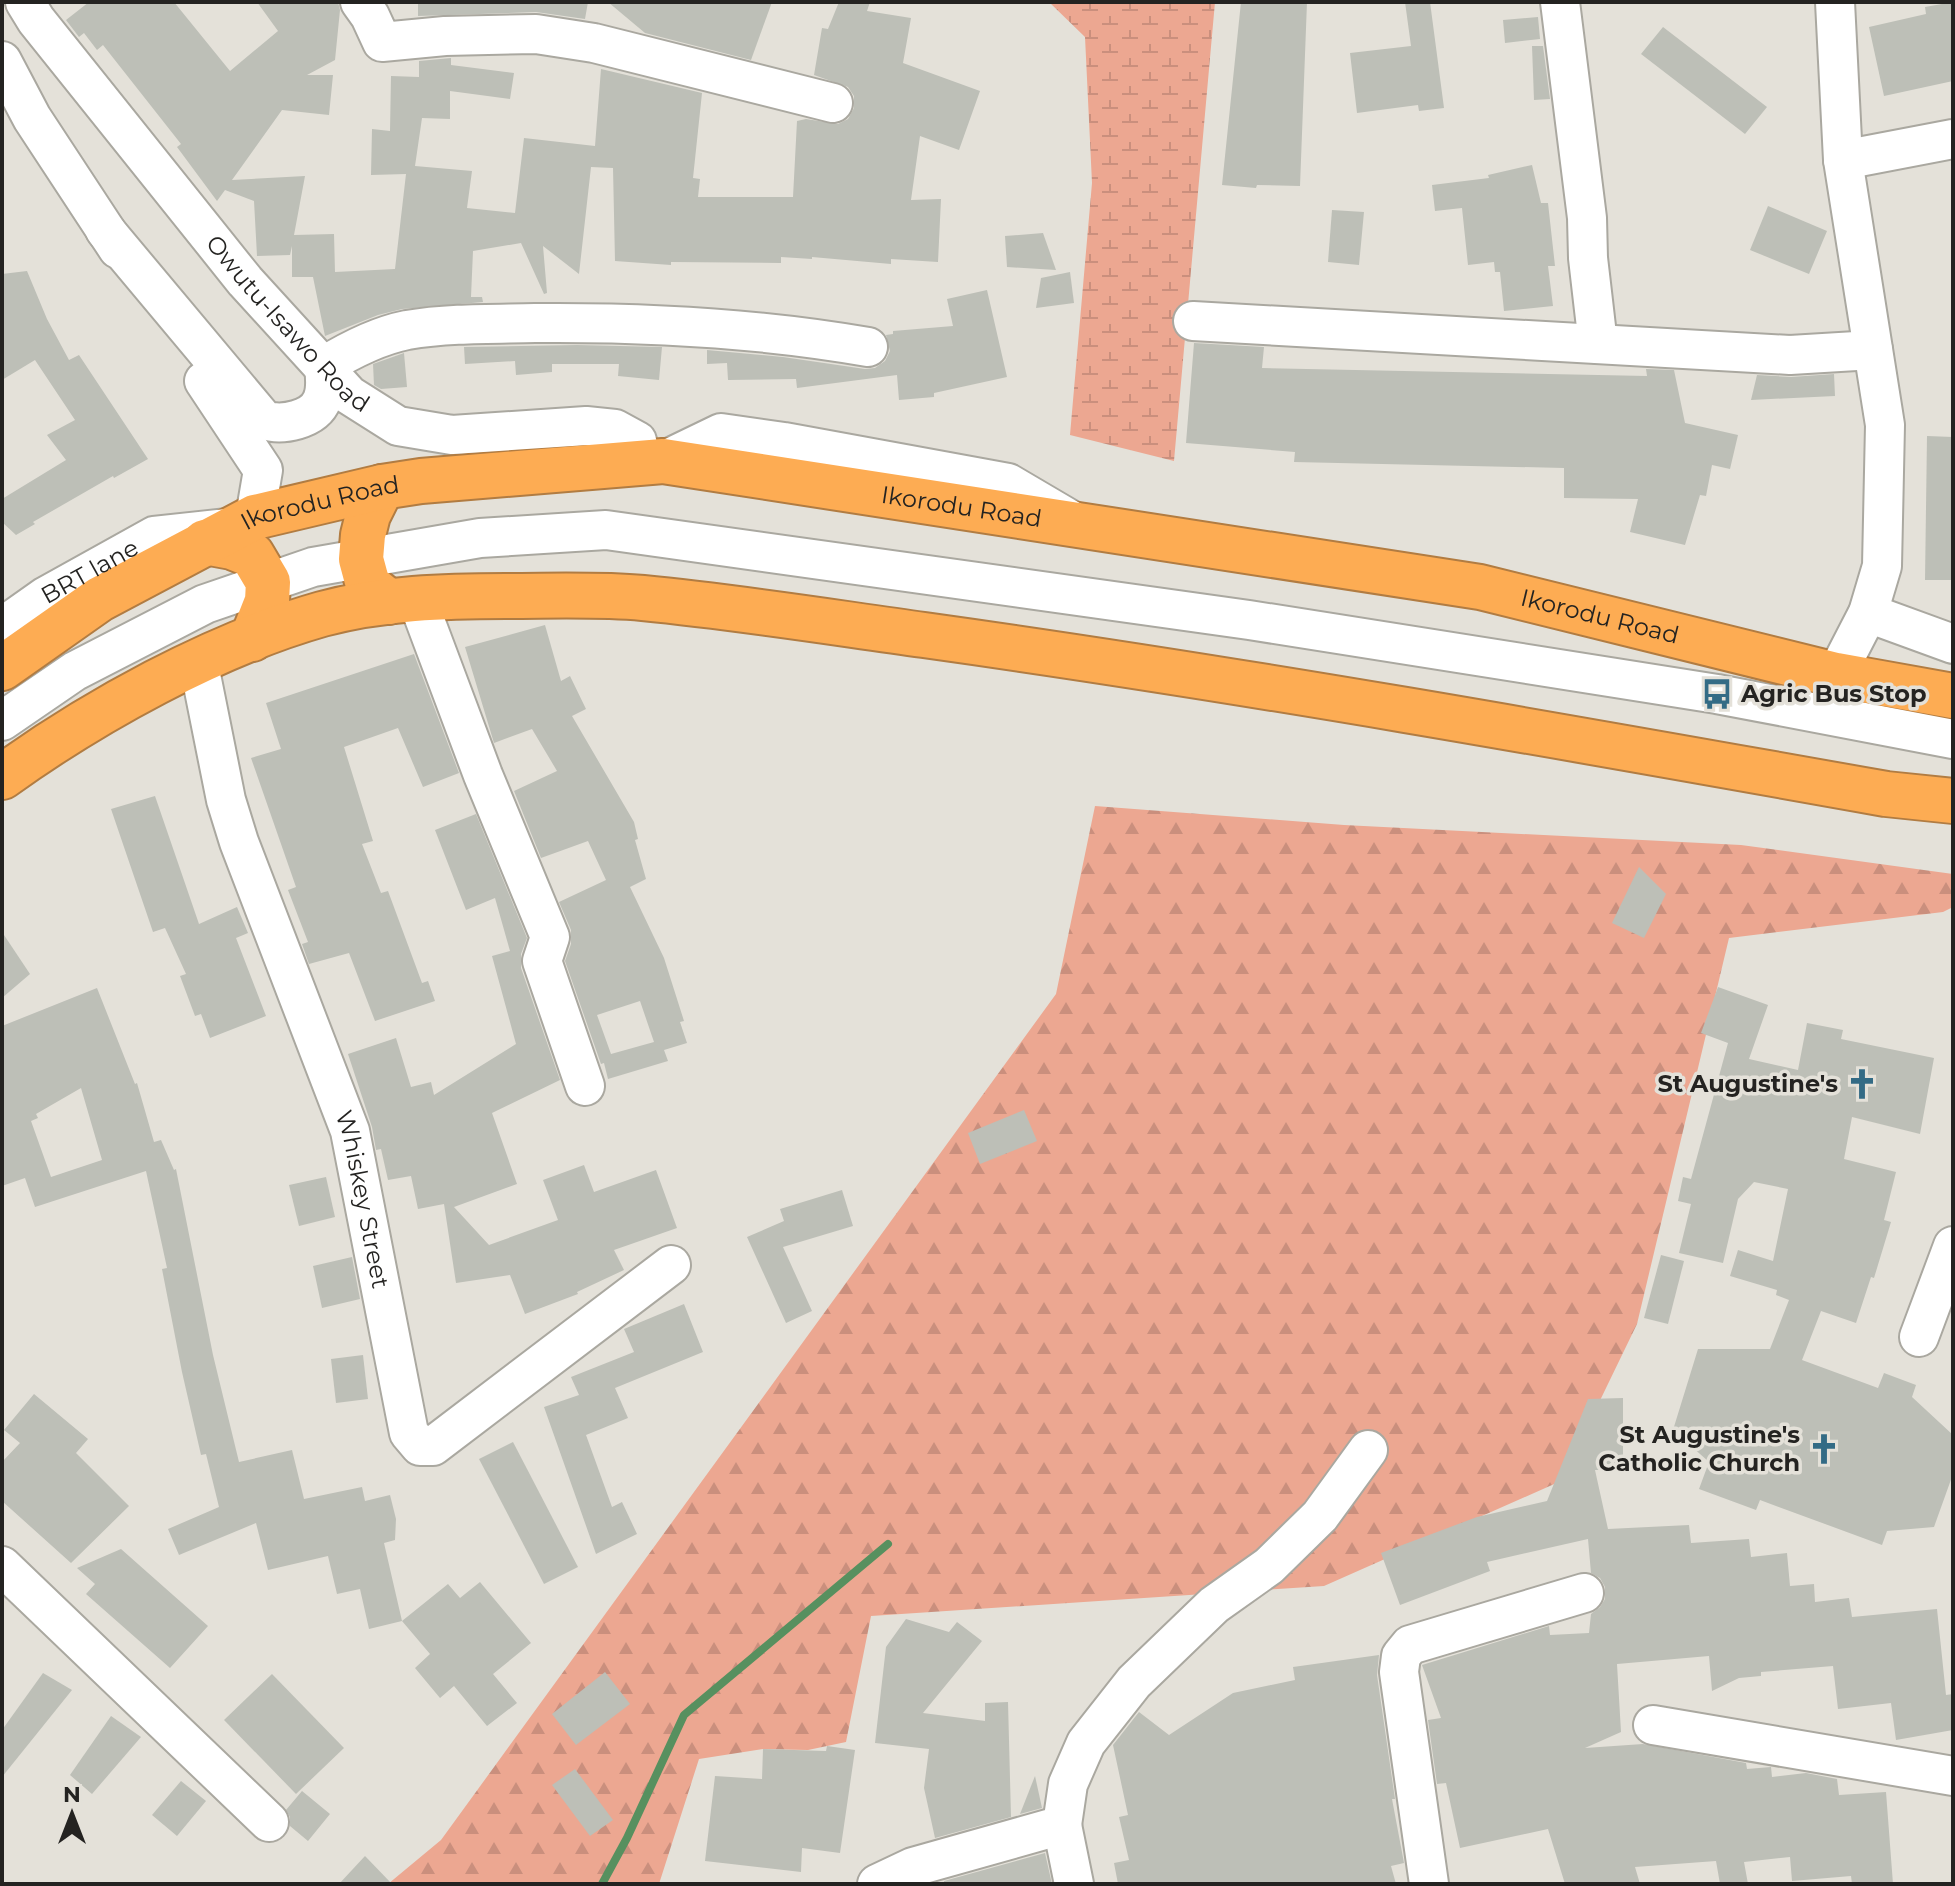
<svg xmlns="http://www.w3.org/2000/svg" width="1955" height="1886" font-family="Montserrat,sans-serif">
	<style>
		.forest { fill: url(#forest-firs) }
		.wetland { fill: url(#wetland-marsh) }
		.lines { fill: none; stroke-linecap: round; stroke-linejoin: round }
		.stream { stroke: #57905f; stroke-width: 8 }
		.building { fill: #bdbfb7; fill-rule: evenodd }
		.minor-casing { stroke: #aaa8a0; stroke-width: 42 }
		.highway-casing { stroke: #b17c42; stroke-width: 48 }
		.minor { stroke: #fff; stroke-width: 38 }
		.highway { stroke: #fdac53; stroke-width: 44 }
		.labels { text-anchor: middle; stroke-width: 7; stroke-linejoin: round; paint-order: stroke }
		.street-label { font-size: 24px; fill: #242321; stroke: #e4e1d9 }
		.poi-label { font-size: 24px; font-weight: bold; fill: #242321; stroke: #e4e1d9; text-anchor: end }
	</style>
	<defs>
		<pattern id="forest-firs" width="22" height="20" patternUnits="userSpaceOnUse" patternTransform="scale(2)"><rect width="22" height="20" fill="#eca791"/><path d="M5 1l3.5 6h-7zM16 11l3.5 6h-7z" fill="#ca8f7d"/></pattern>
		<pattern id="wetland-marsh" width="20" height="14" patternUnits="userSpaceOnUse" patternTransform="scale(2)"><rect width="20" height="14" fill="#eca791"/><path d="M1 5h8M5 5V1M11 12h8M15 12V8" fill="none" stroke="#ca8f7d"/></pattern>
	</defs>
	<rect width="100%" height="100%" fill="#e4e1d9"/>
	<polygon class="forest" points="1095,806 1344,825 1741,845 1953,874 1953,907 1943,912 1729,938 1637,1324 1561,1481 1324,1586 871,1616 846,1742 808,1750 763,1749 699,1759 659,1884 388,1884 441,1840 1056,994"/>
	<polygon class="wetland" points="1049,2 1215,2 1174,461 1070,435 1092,183 1085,37"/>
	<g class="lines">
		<polyline class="stream" points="602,1884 627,1838 684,1715 888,1544"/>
	</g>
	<g class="building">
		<polygon points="89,2 174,2 230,71 278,31 257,2 338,2 340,10 335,60 307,75 333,75 329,115 282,110 232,180 305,176 294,235 334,234 335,272 395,269 406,174 371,175 372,129 390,131 391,76 419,77 419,61 451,58 451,65 514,73 510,99 450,91 450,119 422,118 415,166 472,171 467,208 515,213 524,138 595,146 601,69 702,93 693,178 700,179 698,197 793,197 797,121 806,119 838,124 848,119 854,108 854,96 848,87 814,75 822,28 828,29 839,2 870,2 867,11 911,18 903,63 980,91 959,150 920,136 911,200 941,199 938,262 891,259 891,264 812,257 812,259 781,257 781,263 671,262 671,265 615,261 613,168 591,167 579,274 543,246 547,293 544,294 521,243 473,251 471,297 482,297 483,302 402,309 378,315 325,336 313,277 292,277 292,246 290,255 257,256 254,201 225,190 217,201 177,147 181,144 103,45 97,50 84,33 79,37 66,20"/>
		<polygon points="418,2 588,2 585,19 536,12 418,16"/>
		<polygon points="608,2 772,2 751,60 645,33"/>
		<polygon points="1241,2 1307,2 1300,186 1257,185 1256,188 1222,185"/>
		<polygon points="1405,2 1430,2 1444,108 1419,111 1418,105 1357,113 1350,53 1411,46"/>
		<polygon points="1953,2 1953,81 1884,96 1869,27 1926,14 1925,7"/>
		<polygon points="1538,17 1540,39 1505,43 1503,20"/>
		<polygon points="1663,27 1767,107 1745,134 1641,54"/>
		<polygon points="1532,46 1543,46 1550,99 1534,100"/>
		<polygon points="1532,165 1541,203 1548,203 1555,266 1548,266 1553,306 1504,311 1500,272 1495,272 1494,262 1468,265 1462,208 1435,211 1432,185 1489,178 1488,175"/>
		<polygon points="1768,206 1827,231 1809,274 1750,250"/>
		<polygon points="1332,210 1364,212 1359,265 1328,262"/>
		<polygon points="1043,233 1056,270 1007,267 1005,236"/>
		<polygon points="27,271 47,319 69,360 79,355 148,459 114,478 113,476 33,522 35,524 16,535 2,522 2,499 66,460 47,435 75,420 35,360 2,380 2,274"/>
		<polygon points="1070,272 1074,303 1036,308 1041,278"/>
		<polygon points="987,290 1007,377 934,393 934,397 899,400 897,375 797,388 796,379 728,380 727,363 707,364 707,350 783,357 865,369 875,368 885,361 890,351 886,335 893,334 893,331 953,326 947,299"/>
		<polygon points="1194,343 1264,347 1262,368 1647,376 1646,369 1674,370 1685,423 1738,435 1730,469 1712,465 1706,496 1700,495 1685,545 1630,532 1638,499 1564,498 1564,468 1294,462 1295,452 1186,443"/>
		<polygon points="577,345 662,347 659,380 618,376 619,364 552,364 552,372 516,375 515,361 465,364 464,347"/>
		<polygon points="404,353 407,387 381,389 374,385 373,364"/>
		<polygon points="1834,374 1835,396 1751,400 1757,375 1791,377"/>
		<polygon points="1927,436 1953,437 1953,580 1925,580"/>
		<path d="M545,625L561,681L570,676L586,709L572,716L634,822L638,839L635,840L646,879L630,887L664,958L684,1021L680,1022L687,1043L664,1050L668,1061L608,1079L604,1063L601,1064L565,961L571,944V930L559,902L606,880L588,841L541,858L514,791L557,771L532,729L494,743L465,647ZM640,1001L654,1042L611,1054L597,1015Z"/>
		<polygon points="414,654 459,773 423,787 398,728 344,747 373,841 362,844 381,893 388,891 422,983 428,981 435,1001 375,1021 349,953 309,964 302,944 308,942 288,890 296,887 251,758 281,749 266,703"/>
		<polygon points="155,796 199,924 237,907 248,933 236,938 266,1016 210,1038 201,1014 195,1016 180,976 186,974 165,928 153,932 111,809"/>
		<polygon points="476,814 527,938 521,954 521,968 560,1080 492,1113 517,1184 454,1207 489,1245 558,1220 543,1180 584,1165 594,1192 656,1170 677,1228 614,1250 624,1270 577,1292 578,1294 525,1314 510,1275 456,1283 444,1204 418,1209 411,1176 388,1180 381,1149 376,1150 372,1127 348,1054 396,1038 411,1087 431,1082 434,1095 516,1044 492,956 510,951 495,898 466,910 435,830"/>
		<polygon points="1639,867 1666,894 1644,938 1612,923"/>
		<polygon points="2,932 30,974 2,998"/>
		<polygon points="1718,987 1768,1005 1749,1059 1798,1070 1807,1023 1843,1030 1841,1039 1934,1058 1920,1134 1852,1117 1844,1159 1896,1172 1884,1220 1891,1222 1874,1278 1871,1277 1856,1323 1821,1311 1802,1360 1878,1388 1884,1373 1916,1385 1912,1397 1953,1435 1953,1474 1934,1527 1887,1531 1882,1545 1760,1500 1756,1510 1699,1489 1709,1462 1673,1430 1698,1349 1770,1349 1789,1300 1776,1295 1777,1290 1730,1276 1738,1250 1773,1261 1788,1189 1754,1182 1738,1199 1723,1263 1679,1253 1691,1204 1678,1201 1683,1177 1691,1179 1728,1043 1701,1033"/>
		<path d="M97,988L135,1084L137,1083L154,1142L161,1140L174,1170L176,1169L213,1355L239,1462L292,1450L304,1499L362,1487L365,1501L390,1495L396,1519L395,1540L384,1543L402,1621L369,1629L360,1589L337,1594L328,1556L268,1570L256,1523L179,1555L168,1529L219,1507L206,1454L201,1455L182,1372L162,1269L167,1268L146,1171L35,1207L25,1178L2,1186V1026ZM81,1088L102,1160L51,1177L31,1121L38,1118L36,1114Z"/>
		<polygon points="1024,1110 1037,1141 980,1164 968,1133"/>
		<polygon points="326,1177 335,1217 299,1226 289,1185"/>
		<polygon points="842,1190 853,1226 783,1247 812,1311 786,1323 747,1237 784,1221 780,1209"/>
		<polygon points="1661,1255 1684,1261 1668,1324 1644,1318"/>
		<polygon points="352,1257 360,1299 322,1308 313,1266"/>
		<polygon points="684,1304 703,1352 615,1388 628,1418 586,1435 612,1507 622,1502 637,1534 596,1554 544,1407 579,1395 571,1377 634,1352 624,1329"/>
		<polygon points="363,1355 368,1399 336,1403 331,1359"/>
		<polygon points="34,1394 88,1439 76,1453 129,1506 71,1563 2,1501 2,1462 20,1443 4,1430"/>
		<polygon points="1623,1398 1623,1470 1595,1470 1608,1529 1689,1525 1691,1543 1749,1539 1751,1557 1787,1553 1790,1586 1814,1584 1815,1602 1849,1598 1852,1617 1937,1609 1946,1695 1953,1694 1953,1730 1896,1740 1891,1703 1838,1709 1833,1666 1761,1672 1761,1676 1739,1678 1712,1691 1709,1656 1617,1664 1621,1732 1585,1748 1643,1744 1746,1763 1747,1769 1771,1767 1772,1777 1806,1773 1837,1779 1839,1795 1886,1792 1893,1884 1852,1884 1851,1876 1792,1881 1790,1857 1744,1862 1748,1884 1720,1884 1716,1861 1635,1867 1640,1884 1565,1884 1548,1829 1460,1848 1446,1783 1437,1784 1428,1720 1441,1718 1422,1665 1549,1626 1550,1635 1589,1633 1591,1614 1600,1607 1605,1599 1605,1587 1600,1578 1591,1573 1588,1539 1487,1562 1490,1571 1400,1605 1381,1553 1477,1517 1547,1501 1588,1399"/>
		<polygon points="513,1442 578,1567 544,1584 479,1459"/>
		<polygon points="121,1549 208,1626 170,1668 86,1594 95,1584 77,1568"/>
		<polygon points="480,1582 531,1643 493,1674 517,1703 487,1726 454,1686 440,1698 415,1668 430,1654 402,1621 448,1584 460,1598"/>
		<polygon points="906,1619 949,1632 957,1622 982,1641 923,1713 985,1721 985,1703 1008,1702 1011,1817 935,1838 924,1788 929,1749 875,1743 886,1647"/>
		<polygon points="1379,1655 1377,1675 1395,1799 1392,1799 1404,1863 1391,1866 1396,1884 1118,1884 1114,1863 1129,1860 1119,1817 1128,1815 1113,1745 1139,1712 1169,1735 1233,1693 1295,1680 1293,1667"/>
		<polygon points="605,1672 630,1704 576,1745 552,1714"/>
		<polygon points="43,1673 72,1690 2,1777 2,1730"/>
		<polygon points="272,1674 344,1748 296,1794 224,1720"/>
		<polygon points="111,1716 141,1737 92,1794 70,1775"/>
		<polygon points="827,1746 855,1750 840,1853 802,1848 801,1872 705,1861 715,1776 762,1779 763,1749 826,1751"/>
		<polygon points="575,1769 613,1820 590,1836 552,1785"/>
		<polygon points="1035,1776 1042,1808 1020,1814"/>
		<polygon points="181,1781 206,1801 177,1836 152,1815"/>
		<polygon points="302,1791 330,1814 308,1841 290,1826 290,1817 286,1810"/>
		<polygon points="1045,1853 1052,1884 944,1884 944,1881"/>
		<polygon points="365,1856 392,1884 339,1884"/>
	</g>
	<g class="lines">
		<defs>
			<g id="minor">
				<path id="s1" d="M25,2L36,20L245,281L349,395L398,426L452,435L586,426L615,429L637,441L642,463"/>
				<polyline points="360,2 370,16 382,42 445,36 536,34 594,43 833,103"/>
				<polyline points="1560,2 1587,218 1588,258 1598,344"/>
				<polyline points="1835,2 1843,160 1885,425 1882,566 1868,613 1836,675"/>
				<polyline points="2,61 32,118 118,249"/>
				<polyline points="1843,160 1953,139"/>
				<path d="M105,230L264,420C282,426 314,420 322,400C327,389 325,377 324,366C350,350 377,336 407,330C449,323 493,324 535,323C646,322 759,328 868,347"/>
				<polyline points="1193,321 1790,355 1873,350"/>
				<polyline points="204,381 263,470 255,517"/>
				<polyline points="663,461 721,433 784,442 1008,483 1076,523"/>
				<polyline points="417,599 483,775 550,937 542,961 585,1086"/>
				<polyline points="1868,613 1953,644"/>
				<path id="s2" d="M2,627L46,596L154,536L228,528"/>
				<path id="s3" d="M198,660L226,800L239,842L350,1131L409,1433L420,1446H433L671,1265"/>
				<polyline points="2,721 75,671 205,604 313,567 480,538 606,530 1249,620 1717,694 1953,739"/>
				<polyline points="1919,1337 1953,1246"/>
				<polyline points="2,1566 269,1822"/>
				<polyline points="1653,1725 1953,1776"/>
				<polyline points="1062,1825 1074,1884"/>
				<polyline points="877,1884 913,1867 1062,1825 1068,1784 1086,1743 1134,1682 1214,1605 1269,1566 1320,1516 1368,1450"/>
				<polyline points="1429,1884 1399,1672 1401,1656 1410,1645 1584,1593"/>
			</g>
			<g id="highway">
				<polyline points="382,487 368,515 363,535 361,559 368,585 389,602"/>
				<polyline points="205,542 232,547 252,555 268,582 267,601 252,639"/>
				<path id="s4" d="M2,668L100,599L255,517L382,487L421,481L663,461L1480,587L1836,675L1953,696"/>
				<path d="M2,777C94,711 213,645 322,614C381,598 446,596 506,596C551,596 598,594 643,598C737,607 830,622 924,635C1246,680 1566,737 1886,794L1953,801"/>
			</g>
		</defs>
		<use href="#minor" class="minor-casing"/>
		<use href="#highway" class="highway-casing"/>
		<use href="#minor" class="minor"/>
		<use href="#highway" class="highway"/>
	</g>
	<defs>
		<symbol id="bus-bare" viewBox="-9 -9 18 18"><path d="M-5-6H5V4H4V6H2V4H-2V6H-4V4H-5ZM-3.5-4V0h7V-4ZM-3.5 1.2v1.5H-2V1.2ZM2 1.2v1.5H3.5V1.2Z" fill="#336b85" stroke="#e4e1d9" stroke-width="2.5" paint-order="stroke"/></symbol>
		<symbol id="church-bare" viewBox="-9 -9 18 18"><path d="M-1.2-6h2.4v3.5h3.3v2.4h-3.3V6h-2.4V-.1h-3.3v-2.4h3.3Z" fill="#336b85" stroke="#e4e1d9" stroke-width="2.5" paint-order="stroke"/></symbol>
	</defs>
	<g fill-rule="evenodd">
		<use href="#bus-bare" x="1695" y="672" width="44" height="44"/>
		<use href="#church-bare" x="1840" y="1062" width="44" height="44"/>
		<use href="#church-bare" x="1802" y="1427" width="44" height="44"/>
	</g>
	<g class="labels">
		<g class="street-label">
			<text dy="8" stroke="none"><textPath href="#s1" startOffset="416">Owutu-Isawo Road</textPath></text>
			<text dy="8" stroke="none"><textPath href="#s4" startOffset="362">Ikorodu Road</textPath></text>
			<text dy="8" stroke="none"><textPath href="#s4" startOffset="1010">Ikorodu Road</textPath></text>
			<text dy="8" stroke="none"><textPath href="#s2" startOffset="104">BRT lane</textPath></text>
			<text dy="8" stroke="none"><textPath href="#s4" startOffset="1658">Ikorodu Road</textPath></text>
			<text dy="8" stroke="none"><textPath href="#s3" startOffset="566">Whiskey Street</textPath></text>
		</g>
		<g class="poi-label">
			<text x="1741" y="702" text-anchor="start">Agric Bus Stop</text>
			<text x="1838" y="1092">St Augustine's</text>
			<text x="1800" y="1443">St Augustine's<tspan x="1800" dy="28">Catholic Church</tspan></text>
		</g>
	</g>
	<rect width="1955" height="1886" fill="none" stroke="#242321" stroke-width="8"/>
	<g transform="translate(72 1814)" stroke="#e4e1d9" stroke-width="6" paint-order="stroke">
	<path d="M0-6L14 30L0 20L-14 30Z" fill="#242321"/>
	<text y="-12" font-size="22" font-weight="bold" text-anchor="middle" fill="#242321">N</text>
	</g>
</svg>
